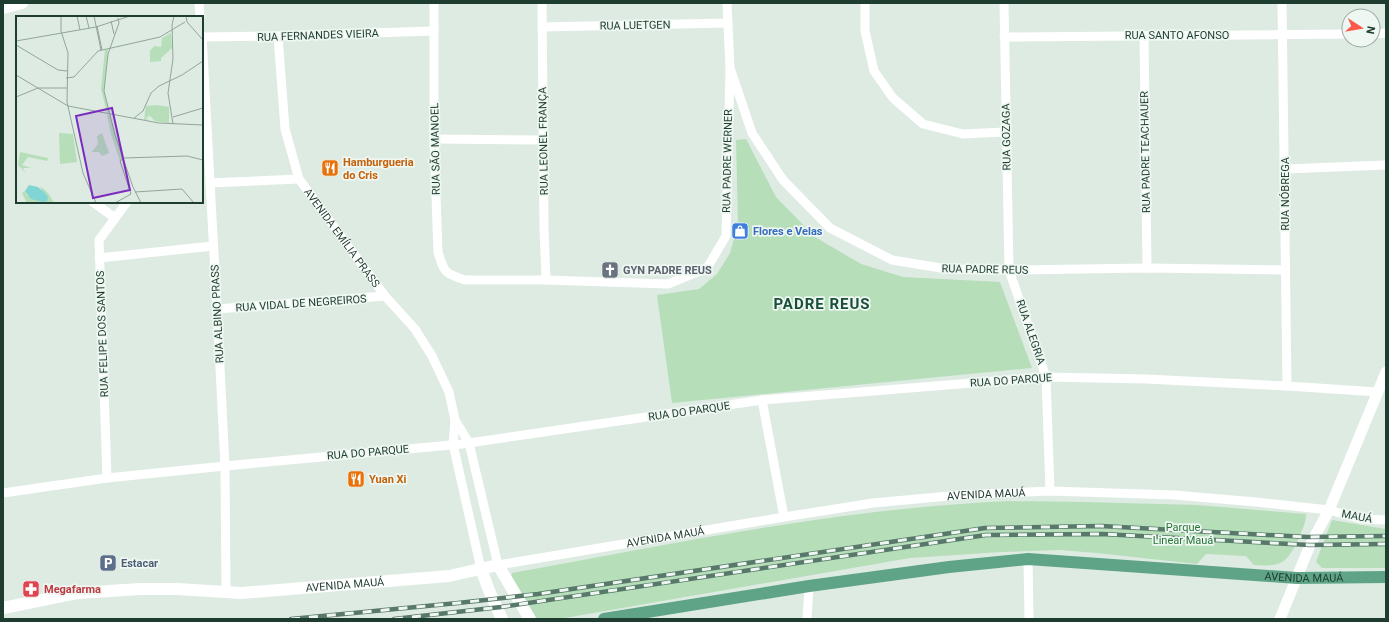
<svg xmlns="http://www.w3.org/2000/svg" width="1389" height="622" font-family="Roboto,sans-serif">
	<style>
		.green { fill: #b5deb9 }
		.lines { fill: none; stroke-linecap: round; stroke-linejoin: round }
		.minor { stroke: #fff; stroke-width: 9 }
		.tertiary { stroke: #fff; stroke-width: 11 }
		.secondary { stroke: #fff; stroke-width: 12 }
		.primary { stroke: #5fa487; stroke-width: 12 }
		.rail-casing { stroke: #58786a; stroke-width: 4.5 }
		.rail { stroke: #eef7f1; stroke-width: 3; stroke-dasharray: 9; stroke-linecap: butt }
		.labels { text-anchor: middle; stroke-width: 3.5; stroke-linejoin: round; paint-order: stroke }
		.street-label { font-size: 11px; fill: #1e3c2f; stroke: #eef7f1 }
		.food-label { font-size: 11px; font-weight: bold; fill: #c56008; stroke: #eef7f1; text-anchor: start }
		.shop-label { font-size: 11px; font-weight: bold; fill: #366cbe; stroke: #eef7f1; text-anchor: start }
		.worship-label { font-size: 11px; font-weight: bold; fill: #5b616d; stroke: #eef7f1; text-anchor: start }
		.park-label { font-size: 11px; fill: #257537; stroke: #eef7f1 }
		.service-label { font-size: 11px; font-weight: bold; fill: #4e5e75; stroke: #eef7f1; text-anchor: start }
		.health-label { font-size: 11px; font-weight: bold; fill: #be3a42; stroke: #eef7f1; text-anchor: start }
		.district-label { font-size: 15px; font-weight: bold; letter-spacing: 1px; fill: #194f39; stroke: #eef7f1 }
		.inset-road { fill: none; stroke: #91a59b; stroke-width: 1 }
		.view { fill: #7b2cbf; fill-opacity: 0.15; stroke: #7b2cbf; stroke-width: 2 }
		.inset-edge { fill: none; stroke: #1e3c2f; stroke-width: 2 }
	</style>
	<rect width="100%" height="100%" fill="#deebe3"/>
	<g class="green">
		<polygon points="746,139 776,197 815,237 861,264 903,277 1000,282 1032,368 672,403 657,295 699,289 717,274 730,253 738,224 736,140"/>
		<path d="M1083,502L1197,505L1306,514C1306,523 1302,530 1299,538C1287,563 1282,567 1254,565L1246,556L1206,554L1197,564L1097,553L1059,550L1001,552L910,558L559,619H535L511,577L512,573C665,545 819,513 974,503C1010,500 1047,502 1083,502Z"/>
		<polygon points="1332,520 1386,529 1386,568 1322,568 1316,562"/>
	</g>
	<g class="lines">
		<g class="minor">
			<polyline points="199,3 200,17"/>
			<path d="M434,3V139L438,252C444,272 444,273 465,280H546L668,284L707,268L726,236L730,68"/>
			<polyline points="542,3 544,228 546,280"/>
			<polyline points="727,3 730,68 752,133 783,180 830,228 892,260 947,269 1009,270 1147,268 1285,270"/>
			<polyline points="865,3 865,31 874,71 893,98 923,124 963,134 1005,132"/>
			<polyline points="1004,3 1009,270 1046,377 1050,491"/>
			<polyline points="1282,3 1287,386"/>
			<polyline points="542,27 728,23"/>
			<polyline points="1373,34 1386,33"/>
			<polyline points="202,36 217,309 225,466 226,593"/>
			<path id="s1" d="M278,36L285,129L299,179L385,296L415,329L432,356L449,392L455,420L453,444L481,569"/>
			<polyline points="1144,36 1147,268"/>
			<polyline points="202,37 278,36 434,31"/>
			<polyline points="1004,37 1349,34"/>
			<polyline points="434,139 544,140"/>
			<polyline points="1285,169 1386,165"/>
			<polyline points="210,183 299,179"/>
			<polyline points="93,202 115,218"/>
			<polyline points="99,258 213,246"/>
			<polyline points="217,309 385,296"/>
			<polyline points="762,400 784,517"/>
			<path id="s2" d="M455,420L469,443L498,565L784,517L873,503L960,495L1050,491L1174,495L1256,502L1329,510L1361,519L1386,520"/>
			<polyline points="107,478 99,240 127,202"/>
			<polyline points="3,493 107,478 225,466 462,444 762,400 1046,377 1146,379 1287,386 1378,392"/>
			<polyline points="1028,559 1029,619"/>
			<polyline points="807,619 809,586"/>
		</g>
		<polyline class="tertiary" points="1280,619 1310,545 1329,510 1386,372"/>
		<g class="secondary">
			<polyline points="3,8 22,3"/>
			<polyline points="481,569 490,593 502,619"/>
			<path id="s3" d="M3,608L77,593L140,589H177L242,593L449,576L498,565L530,619"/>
		</g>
		<path class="primary" id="s4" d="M604,619L809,586L949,567L1028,559L1297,578L1386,577"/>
		<defs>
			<g id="rail">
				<polyline points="291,619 458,603 538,594 985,528 1101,526 1307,537 1386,536"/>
				<polyline points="394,619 501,607 986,535 1102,534 1310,545 1386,544"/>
			</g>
		</defs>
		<use href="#rail" class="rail-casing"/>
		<use href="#rail" class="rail"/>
	</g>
	<defs>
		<symbol id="restaurant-square" viewBox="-11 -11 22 22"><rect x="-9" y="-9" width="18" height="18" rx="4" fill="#e8710a" stroke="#eef7f1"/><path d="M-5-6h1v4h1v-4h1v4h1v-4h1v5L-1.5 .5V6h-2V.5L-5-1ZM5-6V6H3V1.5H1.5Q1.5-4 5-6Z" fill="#fff"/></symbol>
		<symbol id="shop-square" viewBox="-11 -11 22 22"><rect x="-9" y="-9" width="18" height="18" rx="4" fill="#3f7fe0" stroke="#eef7f1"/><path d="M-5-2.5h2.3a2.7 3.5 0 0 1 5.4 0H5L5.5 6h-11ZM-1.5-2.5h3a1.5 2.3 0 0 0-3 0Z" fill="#fff"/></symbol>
		<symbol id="church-square" viewBox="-11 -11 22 22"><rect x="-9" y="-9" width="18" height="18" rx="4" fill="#6b7280" stroke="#eef7f1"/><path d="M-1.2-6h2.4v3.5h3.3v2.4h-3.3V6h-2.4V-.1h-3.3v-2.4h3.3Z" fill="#fff"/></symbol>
		<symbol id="parking-square" viewBox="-11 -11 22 22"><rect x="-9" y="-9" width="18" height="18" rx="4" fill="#5c6f8a" stroke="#eef7f1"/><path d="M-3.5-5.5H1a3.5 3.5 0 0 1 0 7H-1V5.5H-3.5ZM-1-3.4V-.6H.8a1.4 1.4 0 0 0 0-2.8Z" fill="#fff"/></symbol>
		<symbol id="pharmacy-square" viewBox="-11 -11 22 22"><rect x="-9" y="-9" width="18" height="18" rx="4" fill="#e0444e" stroke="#eef7f1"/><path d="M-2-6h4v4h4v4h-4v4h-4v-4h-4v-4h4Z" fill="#fff"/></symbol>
	</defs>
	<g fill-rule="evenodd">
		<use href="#restaurant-square" x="320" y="158" width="20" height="20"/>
		<use href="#shop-square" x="730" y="221" width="20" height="20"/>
		<use href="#church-square" x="600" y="260" width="20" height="20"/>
		<use href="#restaurant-square" x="346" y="469" width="20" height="20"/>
		<use href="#parking-square" x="98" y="553" width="20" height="20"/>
		<use href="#pharmacy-square" x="21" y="579" width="20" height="20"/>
	</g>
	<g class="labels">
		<g class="street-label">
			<text transform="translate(635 25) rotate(-1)" y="4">RUA LUETGEN</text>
			<text transform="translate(318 35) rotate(-2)" y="4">RUA FERNANDES VIEIRA</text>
			<text x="1177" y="39">RUA SANTO AFONSO</text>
			<text transform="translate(1006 137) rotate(-91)" y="4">RUA GOZAGA</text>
			<text transform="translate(543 141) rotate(-91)" y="4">RUA LEONEL FRANÇA</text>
			<text transform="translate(435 149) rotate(-91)" y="4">RUA SÃO MANOEL</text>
			<text transform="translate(1145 152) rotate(-91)" y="4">RUA PADRE TEACHAUER</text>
			<text transform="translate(727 161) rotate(-89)" y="4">RUA PADRE WERNER</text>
			<text transform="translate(1285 194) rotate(-90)" y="4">RUA NÓBREGA</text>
			<text dy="4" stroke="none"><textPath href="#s1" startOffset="218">AVENIDA EMÍLIA PRASS</textPath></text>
			<text transform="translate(985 269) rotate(1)" y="4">RUA PADRE REUS</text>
			<text transform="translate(301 303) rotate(-4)" y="4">RUA VIDAL DE NEGREIROS</text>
			<text transform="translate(217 314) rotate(-93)" y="4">RUA ALBINO PRASS</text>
			<text transform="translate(1031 332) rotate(71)" y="4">RUA ALEGRIA</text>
			<text transform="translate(102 334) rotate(-92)" y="4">RUA FELIPE DOS SANTOS</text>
			<text transform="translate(1011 380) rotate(-4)" y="4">RUA DO PARQUE</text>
			<text transform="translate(689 411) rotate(-8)" y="4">RUA DO PARQUE</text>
			<text transform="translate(368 452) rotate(-5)" y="4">RUA DO PARQUE</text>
			<text dy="4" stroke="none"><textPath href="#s2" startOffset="646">AVENIDA MAUÁ</textPath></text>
			<text transform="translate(1357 516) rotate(11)" y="4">MAUÁ</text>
			<text dy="4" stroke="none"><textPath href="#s2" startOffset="322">AVENIDA MAUÁ</textPath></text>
			<text dy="4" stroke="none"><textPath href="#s4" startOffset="705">AVENIDA MAUÁ</textPath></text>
			<text dy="4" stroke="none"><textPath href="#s3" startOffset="344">AVENIDA MAUÁ</textPath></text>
		</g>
		<g class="food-label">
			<text x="343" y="166">Hamburgueria<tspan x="343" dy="13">do Cris</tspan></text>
			<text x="369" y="483">Yuan Xi</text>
		</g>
		<g class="shop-label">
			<text x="753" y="235">Flores e Velas</text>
		</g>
		<g class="worship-label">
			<text x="623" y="274">GYN PADRE REUS</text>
		</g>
		<g class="park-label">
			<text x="1183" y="531">Parque<tspan x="1183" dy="13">Linear Mauá</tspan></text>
		</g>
		<g class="service-label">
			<text x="121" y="567">Estacar</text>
		</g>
		<g class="health-label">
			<text x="44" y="593">Megafarma</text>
		</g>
		<g class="district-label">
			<text x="822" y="309">PADRE REUS</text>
		</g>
	</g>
	<g transform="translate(16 16)">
		<rect width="187" height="187" fill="#deebe3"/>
		<path d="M155,17L156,32L145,42V45L134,46V35L138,30L145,31L146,22ZM89,34H92L88,75L94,97H91L85,73ZM141,89L153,91V107L139,105L133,99L132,102L129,101L132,104H128L130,90ZM91,99H94L107,142L104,145L95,118ZM43,117L57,118L61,146L44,148ZM86,117L93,137L86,140L83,136H76L82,128L81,120ZM4,136L32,142L31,145L12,141L6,149L15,152H7L10,157L2,149ZM24,170L32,177L38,187H11L6,177L9,175L11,179L21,184L31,185Z" fill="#b5deb9"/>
		<path d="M13,169L22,171L29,177L32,181L31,185L27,186L15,183L9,175Z" fill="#81d5d4"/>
		<path class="inset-road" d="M61,0L64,14M70,0L73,12M78,0L85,34M186,0H170L171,6L187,24M102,2L103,7L92,38L88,75L99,119L117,171L125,187M95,5L98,18M81,10L86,34M45,15V0M45,15L52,37L51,86L67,157L80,187M0,25L80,11L114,0M0,29L42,54L51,55M0,59L52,90L143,107L187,109M50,62L58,61L82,35L144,21L169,6M0,81L22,72H51M157,101L187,92M118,102L127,95L135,77L143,70L166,59L187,45M157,108L152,77L157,43L156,9L158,0M119,176L166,173L178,187M99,187L115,178L104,145L108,142L171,140L187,144"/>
		<path class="view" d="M96,92L114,174L77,182L60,100Z"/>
		<rect width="187" height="187" class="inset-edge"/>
	</g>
	<rect width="1389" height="622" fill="none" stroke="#1e3c2f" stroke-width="8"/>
	<g transform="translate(1361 28) rotate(102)"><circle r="19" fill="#eef7f1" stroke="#9baca3"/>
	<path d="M0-3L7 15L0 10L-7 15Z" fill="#fd594a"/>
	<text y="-6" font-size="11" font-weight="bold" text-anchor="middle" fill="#1e3c2f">N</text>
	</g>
</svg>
